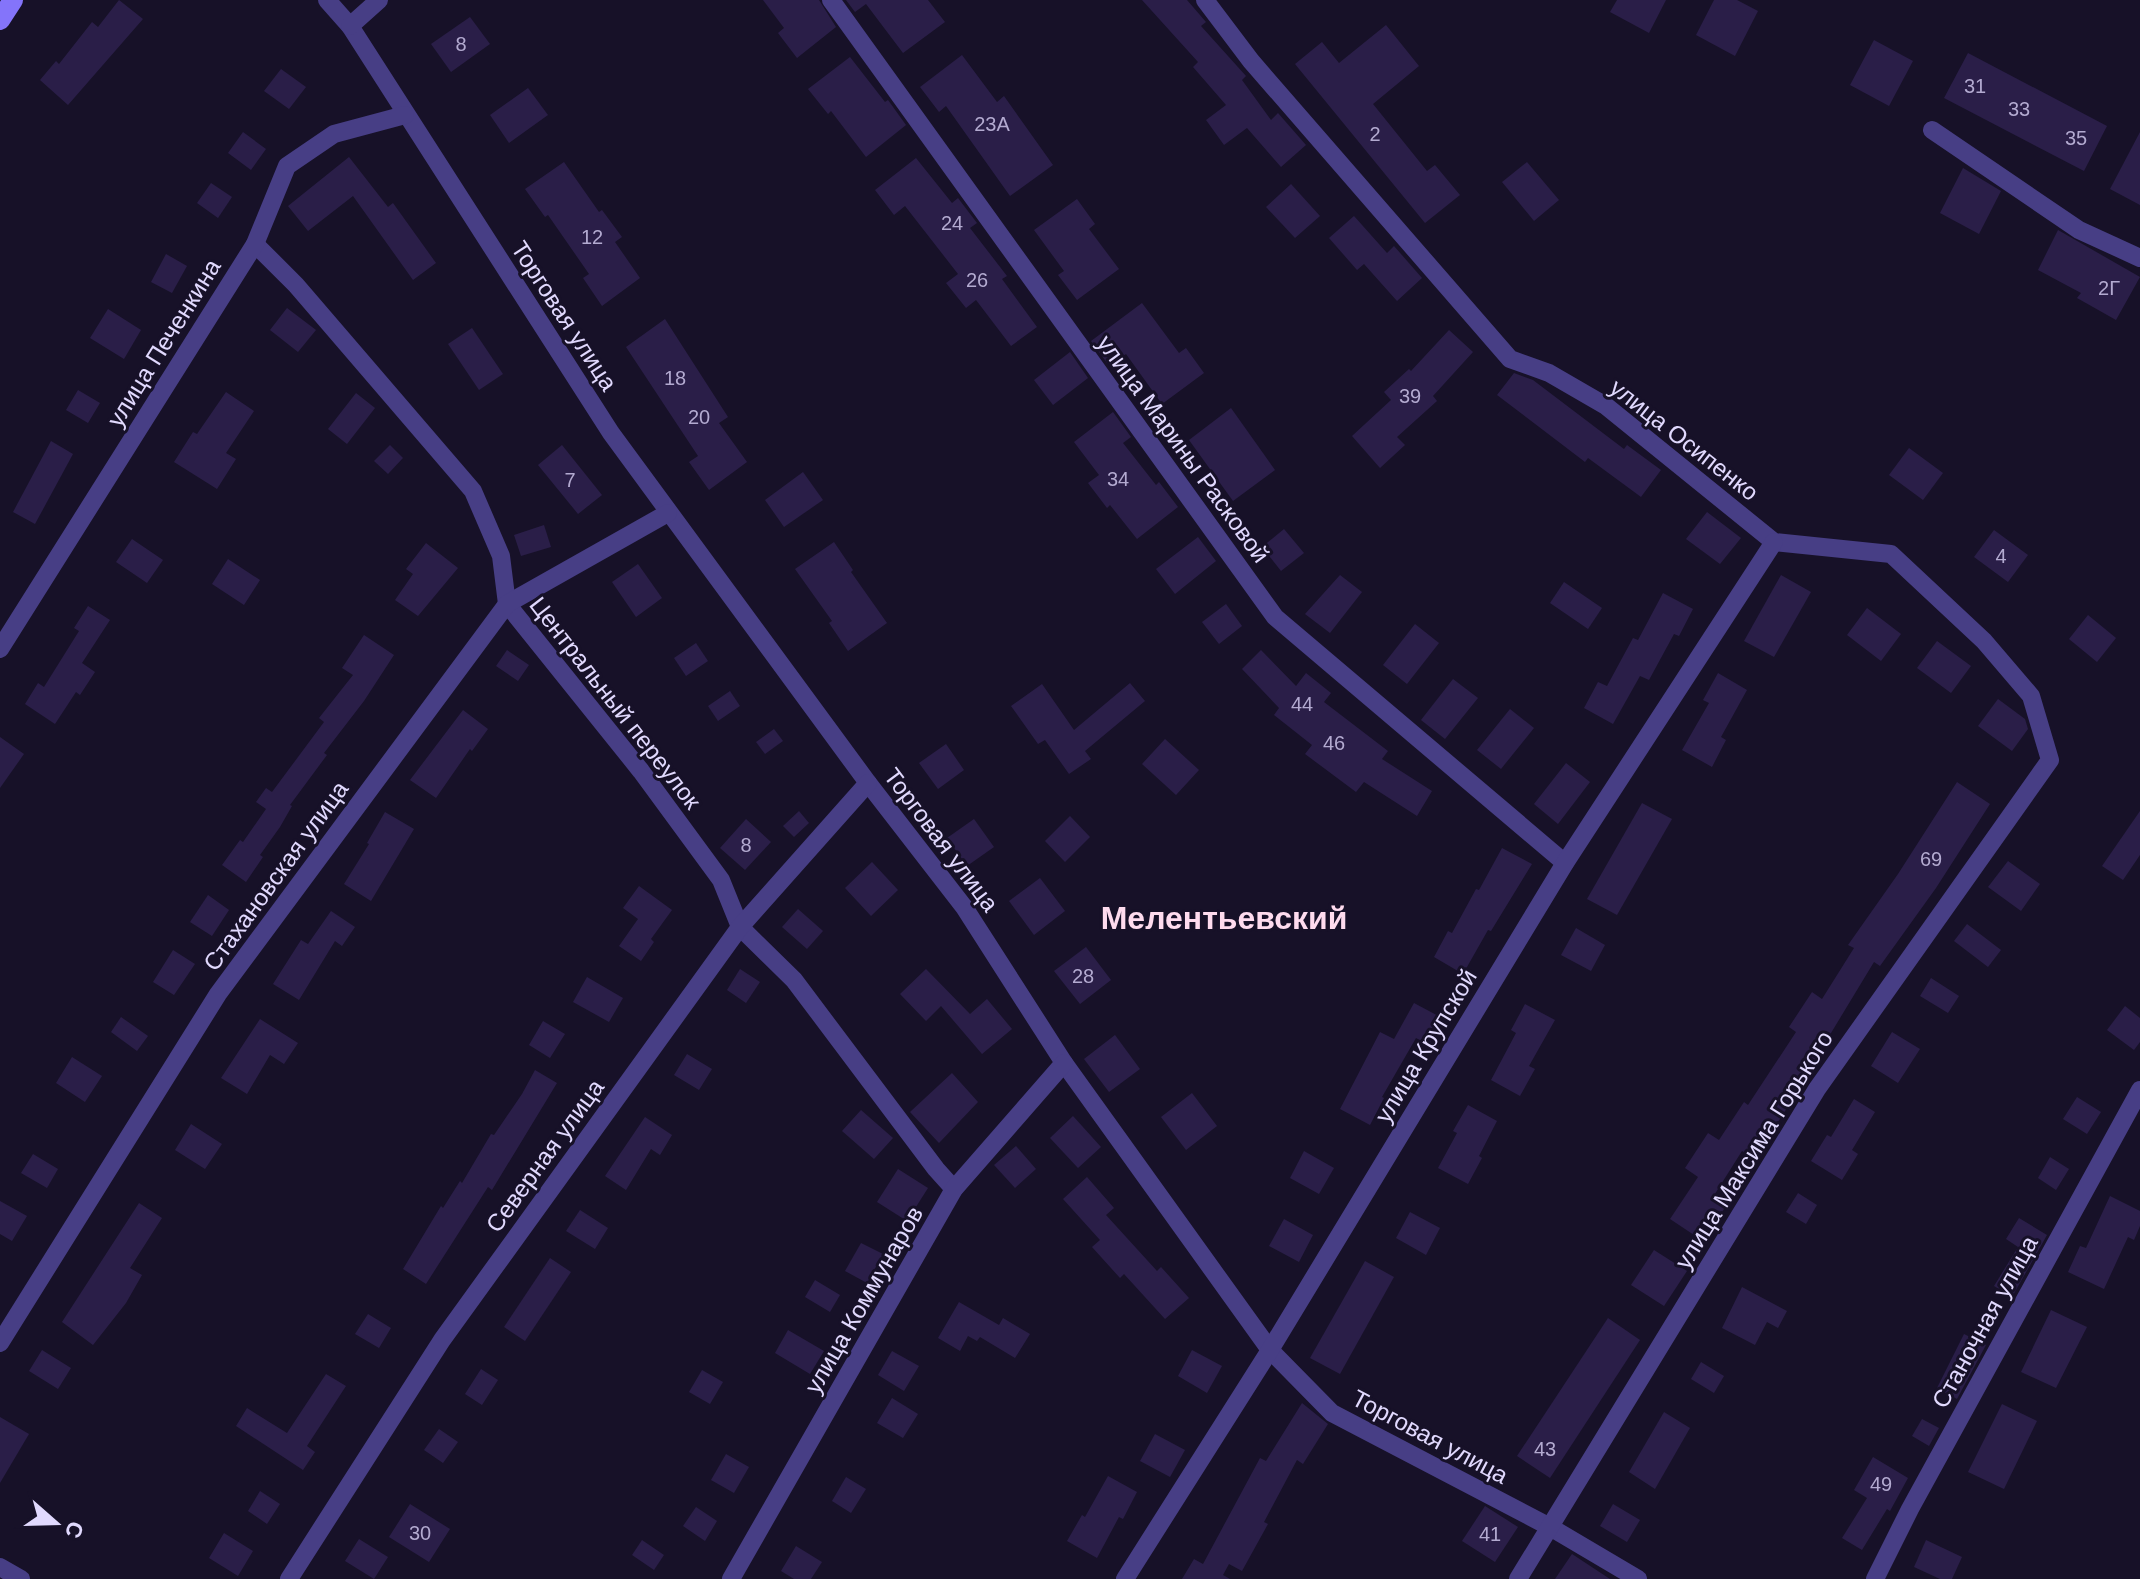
<svg xmlns="http://www.w3.org/2000/svg" width="2140" height="1579" font-family="Helvetica,sans-serif">
	<style>
		.building { fill: #2a1e48 }
		.lines { fill: none; stroke-linecap: round; stroke-linejoin: round }
		.street { stroke: #473e85; stroke-width: 18 }
		.secondary { stroke: #8474fa; stroke-width: 20 }
		.labels { text-anchor: middle; stroke-width: 6; stroke-linejoin: round; paint-order: stroke }
		.number-label { font-size: 20px; fill: #b3aad0 }
		.street-label { font-size: 24px; fill: #e1d9fe; stroke: #171128 }
		.district-label { font-size: 32px; font-weight: bold; fill: #fedbee; stroke: #171128 }
	</style>
	<rect width="100%" height="100%" fill="#171128"/>
	<g class="building">
		<polygon points="119,0 143,19 68,105 40,80 56,61 59,64 92,22 98,27"/>
		<polygon points="763,0 819,0 836,27 797,58 778,33 784,28"/>
		<polygon points="846,0 928,0 945,22 903,53 866,4 855,12"/>
		<polygon points="1142,0 1187,0 1206,22 1201,26 1246,76 1242,80 1271,120 1278,113 1306,145 1281,167 1247,128 1224,145 1206,120 1226,105 1193,67 1198,62"/>
		<polygon points="1617,0 1666,0 1649,33 1610,12"/>
		<polygon points="1714,0 1737,0 1758,11 1735,56 1696,35"/>
		<polygon points="470,17 490,44 451,72 431,44"/>
		<polygon points="1386,25 1419,66 1373,104 1427,171 1435,165 1460,195 1425,223 1295,64 1322,42 1339,63"/>
		<polygon points="1874,40 1913,61 1889,106 1850,85"/>
		<polygon points="1968,53 2107,126 2084,171 1944,98"/>
		<polygon points="962,55 997,102 1004,96 1053,165 1010,196 946,106 939,112 920,87"/>
		<polygon points="850,57 885,102 888,100 906,125 866,157 831,111 828,114 808,89"/>
		<polygon points="281,69 306,87 289,109 264,91"/>
		<polygon points="528,88 548,115 509,143 490,115"/>
		<polygon points="243,132 266,149 251,170 228,153"/>
		<polygon points="2140,132 2140,205 2110,189"/>
		<polygon points="349,157 388,207 393,203 436,263 413,280 353,196 308,231 288,206"/>
		<polygon points="916,158 952,203 958,198 977,223 970,228 1007,276 1002,279 1037,327 1011,346 976,300 966,308 946,283 958,274 905,206 894,215 875,190"/>
		<polygon points="564,162 599,212 602,210 622,237 615,242 640,278 602,306 583,278 589,274 548,215 545,217 525,189"/>
		<polygon points="1527,162 1559,200 1534,221 1502,182"/>
		<polygon points="1963,168 2001,191 1979,234 1940,213"/>
		<polygon points="211,183 232,197 218,218 197,203"/>
		<polygon points="1291,184 1320,216 1295,238 1266,207"/>
		<polygon points="1077,199 1095,224 1089,229 1119,269 1077,300 1058,275 1064,271 1034,230"/>
		<polygon points="1354,216 1387,253 1394,246 1422,278 1397,301 1364,264 1357,270 1329,238"/>
		<polygon points="2058,230 2140,277 2116,320 2077,298 2081,293 2038,270"/>
		<polygon points="166,254 187,266 172,293 151,282"/>
		<polygon points="1142,303 1179,353 1186,348 1204,373 1162,404 1126,354 1119,359 1116,356 1107,363 1091,341"/>
		<polygon points="287,308 316,330 298,352 270,330"/>
		<polygon points="108,309 141,330 124,359 90,338"/>
		<polygon points="665,319 728,417 719,423 747,462 709,490 689,462 698,456 626,347"/>
		<polygon points="472,328 503,374 479,390 448,344"/>
		<polygon points="1449,330 1473,352 1433,396 1437,401 1397,437 1405,445 1380,468 1352,436 1391,400 1384,392 1409,369 1411,371"/>
		<polygon points="1070,352 1088,378 1053,405 1034,380"/>
		<polygon points="1514,373 1533,380 1624,449 1627,445 1661,470 1641,497 1588,458 1585,462 1497,395"/>
		<polygon points="78,390 100,403 88,423 66,410"/>
		<polygon points="226,392 254,411 226,453 236,459 217,489 174,462 193,432 197,434"/>
		<polygon points="356,393 375,408 347,444 328,429"/>
		<polygon points="1231,408 1275,470 1233,501 1189,440"/>
		<polygon points="1113,412 1131,437 1123,443 1156,485 1159,482 1178,507 1137,539 1110,505 1107,508 1088,483 1099,475 1074,442"/>
		<polygon points="51,441 73,454 35,524 13,512"/>
		<polygon points="390,445 403,458 388,474 374,461"/>
		<polygon points="562,445 602,495 578,514 538,465"/>
		<polygon points="1909,448 1943,473 1923,500 1889,475"/>
		<polygon points="803,472 823,500 784,527 765,500"/>
		<polygon points="1707,512 1741,538 1720,564 1686,539"/>
		<polygon points="544,525 551,547 521,556 514,535"/>
		<polygon points="1284,529 1304,553 1281,571 1262,547"/>
		<polygon points="1994,530 2028,555 2008,582 1974,557"/>
		<polygon points="1198,537 1216,561 1175,594 1156,569"/>
		<polygon points="132,539 163,560 147,583 116,562"/>
		<polygon points="834,542 853,570 851,572 887,623 848,651 829,623 832,621 795,569"/>
		<polygon points="426,543 458,568 418,616 395,600 413,574 406,569"/>
		<polygon points="228,559 260,580 244,605 212,584"/>
		<polygon points="638,564 662,598 636,617 612,582"/>
		<polygon points="1340,575 1362,592 1330,633 1305,614"/>
		<polygon points="1781,575 1811,592 1774,657 1744,641"/>
		<polygon points="1564,582 1602,608 1588,629 1550,603"/>
		<polygon points="1663,593 1693,609 1679,636 1674,634 1649,680 1640,676 1613,724 1584,708 1598,682 1607,686 1633,638 1638,640"/>
		<polygon points="1226,604 1242,626 1219,644 1202,622"/>
		<polygon points="88,606 110,620 82,663 95,672 80,695 76,692 55,724 25,704 38,683 44,687 79,631 74,628"/>
		<polygon points="1867,608 1901,634 1881,661 1847,635"/>
		<polygon points="2088,615 2116,638 2097,662 2069,639"/>
		<polygon points="1415,624 1439,643 1407,684 1383,665"/>
		<polygon points="364,635 394,655 364,701 324,753 327,755 290,805 292,806 280,827 260,855 263,857 246,882 222,865 240,840 243,842 266,809 256,802 266,788 272,792 324,722 319,718 353,675 342,668"/>
		<polygon points="1937,641 1971,666 1951,693 1917,668"/>
		<polygon points="696,643 708,661 686,676 674,658"/>
		<polygon points="507,650 529,665 518,681 496,666"/>
		<polygon points="1261,650 1296,686 1306,673 1331,693 1324,702 1388,751 1382,759 1432,791 1417,816 1364,782 1356,792 1305,754 1312,745 1274,715 1279,708 1242,669"/>
		<polygon points="1718,673 1747,690 1721,737 1726,740 1712,767 1682,750 1709,703 1703,700"/>
		<polygon points="1453,679 1478,698 1445,739 1421,720"/>
		<polygon points="1130,683 1145,701 1085,751 1091,759 1069,774 1045,740 1038,744 1011,706 1042,684 1074,730"/>
		<polygon points="730,691 740,706 718,721 708,706"/>
		<polygon points="1998,699 2025,719 2028,729 2012,751 1978,726"/>
		<polygon points="1510,709 1534,728 1501,769 1477,750"/>
		<polygon points="463,710 488,729 472,751 470,749 436,798 410,780"/>
		<polygon points="774,729 783,741 765,754 756,742"/>
		<polygon points="0,737 24,754 0,788"/>
		<polygon points="1165,739 1199,770 1176,795 1142,764"/>
		<polygon points="946,744 964,770 938,789 919,763"/>
		<polygon points="1566,763 1590,782 1558,824 1534,804"/>
		<polygon points="1957,782 1990,804 1936,888 1880,966 1874,962 1808,1071 1813,1074 1790,1110 1787,1108 1754,1159 1742,1151 1713,1197 1726,1206 1703,1241 1670,1219 1698,1177 1685,1168 1708,1133 1719,1140 1744,1102 1748,1105 1796,1032 1789,1027 1812,992 1822,999 1854,948 1848,945 1898,874"/>
		<polygon points="1642,803 1672,819 1617,915 1587,899"/>
		<polygon points="799,811 809,823 794,837 783,826"/>
		<polygon points="2140,811 2140,855 2123,880 2102,866"/>
		<polygon points="385,812 414,829 371,901 344,884 369,844 367,843"/>
		<polygon points="1070,816 1090,837 1065,862 1045,841"/>
		<polygon points="746,819 771,842 745,870 720,848"/>
		<polygon points="974,819 994,847 967,866 947,838"/>
		<polygon points="1502,848 1532,864 1491,931 1488,930 1463,974 1434,957 1448,931 1452,933 1476,889 1479,890"/>
		<polygon points="2008,861 2040,884 2021,911 1988,887"/>
		<polygon points="872,862 898,890 871,916 845,888"/>
		<polygon points="1040,878 1065,911 1034,935 1009,901"/>
		<polygon points="639,886 672,910 651,939 654,942 641,961 619,946 638,919 623,908"/>
		<polygon points="208,895 229,910 212,936 190,922"/>
		<polygon points="798,909 823,931 807,949 782,927"/>
		<polygon points="331,911 355,927 342,946 335,941 299,1000 273,984 301,940 308,944"/>
		<polygon points="1967,924 2001,950 1988,967 1954,941"/>
		<polygon points="1576,928 1605,945 1591,971 1561,955"/>
		<polygon points="1086,947 1111,980 1080,1004 1054,971"/>
		<polygon points="173,950 195,964 174,995 153,982"/>
		<polygon points="740,969 760,982 746,1003 727,990"/>
		<polygon points="926,969 970,1014 987,999 1012,1029 982,1054 941,1006 926,1021 900,994"/>
		<polygon points="587,977 623,998 609,1022 573,1002"/>
		<polygon points="1931,978 1959,996 1948,1013 1920,996"/>
		<polygon points="1414,1003 1444,1019 1429,1045 1416,1038 1382,1097 1384,1098 1370,1125 1340,1109 1380,1032 1394,1039"/>
		<polygon points="1525,1004 1555,1020 1529,1066 1535,1069 1520,1096 1491,1080 1516,1033 1511,1030"/>
		<polygon points="2125,1006 2140,1018 2140,1042 2134,1050 2107,1030"/>
		<polygon points="121,1017 148,1036 137,1051 111,1032"/>
		<polygon points="260,1019 298,1043 284,1064 270,1055 247,1094 221,1078"/>
		<polygon points="543,1021 565,1034 550,1058 529,1045"/>
		<polygon points="1892,1032 1920,1049 1898,1083 1871,1066"/>
		<polygon points="1115,1035 1140,1069 1109,1092 1084,1059"/>
		<polygon points="687,1054 712,1069 699,1090 674,1075"/>
		<polygon points="72,1057 102,1076 85,1102 56,1083"/>
		<polygon points="535,1070 557,1083 492,1190 488,1187 426,1284 403,1269 441,1206 443,1208 460,1181 462,1183 491,1134 494,1135 522,1094"/>
		<polygon points="952,1073 978,1102 939,1143 910,1112"/>
		<polygon points="1192,1093 1217,1126 1186,1150 1161,1117"/>
		<polygon points="2077,1097 2101,1112 2087,1134 2063,1119"/>
		<polygon points="1854,1099 1875,1112 1852,1150 1858,1154 1842,1180 1811,1161 1827,1135 1831,1137"/>
		<polygon points="1468,1105 1497,1121 1479,1156 1482,1158 1468,1184 1438,1168 1457,1133 1453,1131"/>
		<polygon points="861,1110 893,1138 874,1159 842,1131"/>
		<polygon points="1073,1116 1101,1147 1078,1168 1050,1138"/>
		<polygon points="645,1117 672,1135 660,1155 651,1149 626,1190 605,1176"/>
		<polygon points="191,1124 222,1144 205,1169 175,1150"/>
		<polygon points="1016,1146 1036,1169 1015,1188 994,1165"/>
		<polygon points="1304,1151 1334,1168 1319,1194 1290,1178"/>
		<polygon points="33,1154 58,1169 47,1188 21,1173"/>
		<polygon points="2050,1157 2069,1169 2056,1190 2038,1178"/>
		<polygon points="898,1169 928,1188 907,1221 877,1202"/>
		<polygon points="1087,1177 1114,1208 1106,1215 1157,1271 1161,1267 1189,1298 1165,1319 1124,1274 1120,1278 1092,1247 1100,1240 1063,1199"/>
		<polygon points="1798,1193 1817,1205 1806,1224 1786,1212"/>
		<polygon points="2110,1196 2140,1211 2140,1226 2134,1240 2128,1237 2104,1289 2068,1272 2080,1246 2086,1248"/>
		<polygon points="0,1201 27,1216 12,1241 0,1234"/>
		<polygon points="139,1203 162,1218 130,1268 142,1275 126,1303 93,1345 62,1322"/>
		<polygon points="580,1210 608,1228 595,1249 566,1231"/>
		<polygon points="1410,1212 1440,1228 1426,1255 1396,1238"/>
		<polygon points="2019,1218 2047,1235 2012,1297 1994,1286 2018,1247 2006,1239"/>
		<polygon points="1284,1219 1313,1235 1299,1262 1269,1246"/>
		<polygon points="861,1243 883,1254 867,1283 845,1271"/>
		<polygon points="1654,1250 1687,1271 1664,1306 1631,1285"/>
		<polygon points="550,1258 571,1272 525,1341 504,1327"/>
		<polygon points="1365,1261 1394,1277 1340,1374 1310,1358"/>
		<polygon points="815,1280 840,1295 830,1312 805,1297"/>
		<polygon points="1742,1287 1787,1311 1778,1328 1767,1322 1755,1345 1722,1328"/>
		<polygon points="959,1302 999,1325 1003,1318 1030,1334 1015,1358 980,1337 977,1341 968,1336 960,1351 938,1338"/>
		<polygon points="2051,1310 2087,1327 2056,1388 2021,1372"/>
		<polygon points="368,1314 391,1328 379,1348 355,1334"/>
		<polygon points="1608,1318 1640,1340 1550,1478 1517,1456"/>
		<polygon points="788,1330 824,1351 810,1374 775,1353"/>
		<polygon points="1964,1334 1986,1345 1957,1399 1937,1388"/>
		<polygon points="42,1350 71,1368 58,1389 29,1371"/>
		<polygon points="1192,1350 1222,1366 1207,1393 1178,1376"/>
		<polygon points="892,1351 919,1366 904,1391 878,1375"/>
		<polygon points="1701,1362 1724,1376 1714,1393 1691,1379"/>
		<polygon points="481,1369 498,1380 482,1405 465,1394"/>
		<polygon points="702,1370 723,1382 710,1404 689,1392"/>
		<polygon points="326,1374 346,1386 307,1446 315,1452 303,1470 236,1426 247,1408 287,1433"/>
		<polygon points="892,1398 918,1414 903,1438 877,1423"/>
		<polygon points="1302,1403 1328,1424 1303,1464 1297,1460 1264,1522 1268,1524 1242,1571 1229,1564 1223,1575 1230,1579 1182,1579 1194,1559 1203,1564 1260,1458 1266,1461"/>
		<polygon points="2002,1404 2037,1421 2004,1489 1968,1472"/>
		<polygon points="1664,1412 1690,1428 1655,1489 1629,1472"/>
		<polygon points="0,1417 29,1434 0,1483"/>
		<polygon points="1922,1419 1939,1428 1929,1446 1912,1436"/>
		<polygon points="439,1429 458,1442 443,1463 424,1450"/>
		<polygon points="1155,1434 1185,1450 1170,1477 1140,1461"/>
		<polygon points="726,1454 749,1467 734,1493 711,1480"/>
		<polygon points="1873,1457 1908,1478 1890,1511 1887,1509 1862,1550 1842,1538 1867,1498 1854,1490"/>
		<polygon points="1108,1476 1137,1492 1123,1519 1119,1517 1097,1558 1067,1541 1082,1515 1085,1517"/>
		<polygon points="846,1477 866,1489 851,1513 832,1501"/>
		<polygon points="260,1491 280,1504 267,1524 248,1511"/>
		<polygon points="410,1504 450,1529 429,1562 389,1537"/>
		<polygon points="1613,1504 1640,1520 1627,1542 1600,1526"/>
		<polygon points="1485,1506 1518,1527 1495,1562 1462,1541"/>
		<polygon points="696,1507 717,1521 705,1541 683,1526"/>
		<polygon points="224,1533 253,1551 238,1576 209,1558"/>
		<polygon points="359,1539 388,1557 374,1579 345,1561"/>
		<polygon points="642,1540 664,1555 654,1570 632,1555"/>
		<polygon points="1926,1540 1962,1557 1952,1579 1940,1579 1914,1567"/>
		<polygon points="796,1546 822,1562 811,1579 794,1579 781,1571"/>
		<polygon points="1572,1554 1610,1579 1555,1579"/>
	</g>
	<g class="lines">
		<g class="street">
			<polyline points="327,0 350,26 611,433 868,783 964,907 1064,1063 1270,1350 1332,1413 1550,1527 1638,1579"/>
			<polyline points="831,0 1275,617 1565,863"/>
			<polyline points="1205,0 1251,61 1510,359 1549,373 1606,406 1774,542 1891,554 1984,641 2031,696 2050,760 1817,1089 1518,1579"/>
			<polyline points="350,26 379,0"/>
			<polyline points="1932,130 2079,230 2140,258"/>
			<polyline points="255,244 296,285 473,491 501,556 507,604 641,771 721,880 740,927 794,980 936,1169 954,1189"/>
			<polyline points="0,649 255,244 287,166 334,134 405,115"/>
			<polyline points="0,1343 218,994 507,604 668,513"/>
			<polyline points="0,1567 21,1579"/>
			<polyline points="289,1579 442,1340 740,927 868,783"/>
			<polyline points="731,1579 954,1189 1064,1063"/>
			<polyline points="1125,1579 1270,1350 1565,863 1774,542"/>
			<polyline points="1875,1579 1910,1509 2140,1090"/>
		</g>
		<polyline class="secondary" points="0,20 13,0"/>
	</g>
	<g class="labels">
		<g class="number-label">
			<text x="461" y="51">8</text>
			<text x="1975" y="93">31</text>
			<text x="2019" y="116">33</text>
			<text x="992" y="131">23А</text>
			<text x="1375" y="141">2</text>
			<text x="2076" y="145">35</text>
			<text x="952" y="230">24</text>
			<text x="592" y="244">12</text>
			<text x="977" y="287">26</text>
			<text x="2109" y="295">2Г</text>
			<text x="675" y="385">18</text>
			<text x="1410" y="403">39</text>
			<text x="699" y="424">20</text>
			<text x="1118" y="486">34</text>
			<text x="570" y="487">7</text>
			<text x="2001" y="563">4</text>
			<text x="1302" y="711">44</text>
			<text x="1334" y="750">46</text>
			<text x="746" y="852">8</text>
			<text x="1931" y="866">69</text>
			<text x="1083" y="983">28</text>
			<text x="1545" y="1456">43</text>
			<text x="1881" y="1491">49</text>
			<text x="420" y="1540">30</text>
			<text x="1490" y="1541">41</text>
		</g>
		<g class="street-label">
			<text transform="translate(564 316) rotate(57)" y="8">Торговая улица</text>
			<text transform="translate(164 343) rotate(-58)" y="8">улица Печенкина</text>
			<text transform="translate(1684 440) rotate(38)" y="8">улица Осипенко</text>
			<text transform="translate(1183 449) rotate(54)" y="8">улица Марины Расковой</text>
			<text transform="translate(615 703) rotate(52)" y="8">Центральный переулок</text>
			<text transform="translate(941 840) rotate(53)" y="8">Торговая улица</text>
			<text transform="translate(276 876) rotate(-54)" y="8">Стахановская улица</text>
			<text transform="translate(1426 1046) rotate(-59)" y="8">улица Крупской</text>
			<text transform="translate(1754 1150) rotate(-58)" y="8">улица Максима Горького</text>
			<text transform="translate(545 1156) rotate(-54)" y="8">Северная улица</text>
			<text transform="translate(864 1300) rotate(-60)" y="8">улица Коммунаров</text>
			<text transform="translate(1985 1322) rotate(-61)" y="8">Станочная улица</text>
			<text transform="translate(1430 1437) rotate(28)" y="8">Торговая улица</text>
		</g>
		<g class="district-label">
			<text x="1224" y="929">Мелентьевский</text>
		</g>
	</g>
	<g transform="translate(56 1523) rotate(110)" stroke="#171128" stroke-width="6" paint-order="stroke">
	<path d="M0-6L14 30L0 20L-14 30Z" fill="#e1d9fe"/>
	<text y="-12" font-size="22" font-weight="bold" text-anchor="middle" fill="#e1d9fe">С</text>
	</g>
</svg>
